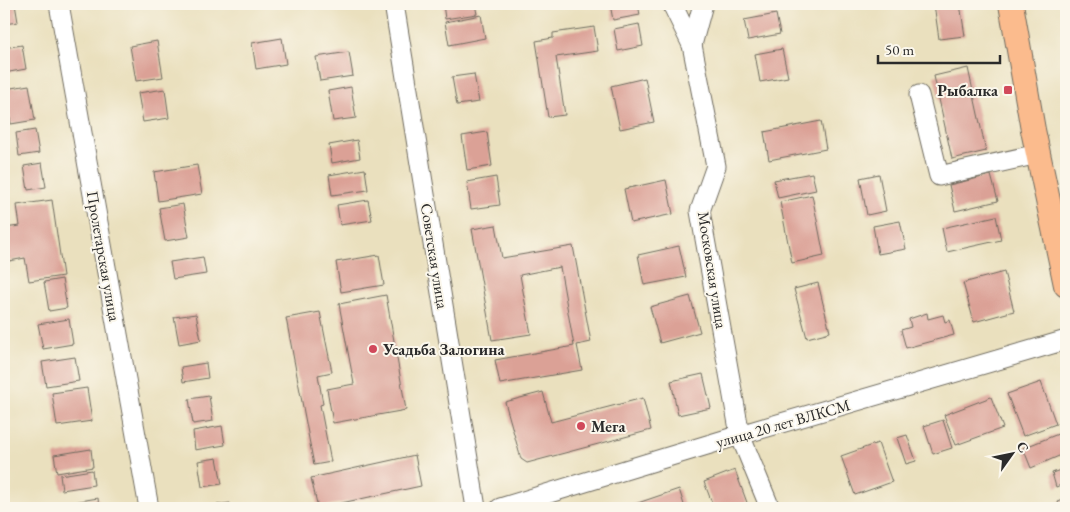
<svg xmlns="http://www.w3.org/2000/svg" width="1070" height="512" font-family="'EB Garamond',serif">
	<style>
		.building { fill: #dba196 }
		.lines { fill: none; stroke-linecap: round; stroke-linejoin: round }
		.minor-casing { stroke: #6e6a5e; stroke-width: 21 }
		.major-casing { stroke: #6e6a5e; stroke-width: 26 }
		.minor { stroke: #fff; stroke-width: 19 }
		.major { stroke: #fbbb8d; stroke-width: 24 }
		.poi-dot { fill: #d1495b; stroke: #fbf7ec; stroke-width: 2 }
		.labels { text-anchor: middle; stroke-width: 4; stroke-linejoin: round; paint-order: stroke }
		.poi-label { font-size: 16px; font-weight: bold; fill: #2b2b2b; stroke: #fbf7ec; text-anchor: start }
		.street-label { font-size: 16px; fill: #2b2b2b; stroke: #fbf7ec }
	</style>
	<rect width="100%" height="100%" fill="#fbf7ec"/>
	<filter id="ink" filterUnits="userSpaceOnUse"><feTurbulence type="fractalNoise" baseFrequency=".02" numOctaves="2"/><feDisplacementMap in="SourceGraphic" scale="10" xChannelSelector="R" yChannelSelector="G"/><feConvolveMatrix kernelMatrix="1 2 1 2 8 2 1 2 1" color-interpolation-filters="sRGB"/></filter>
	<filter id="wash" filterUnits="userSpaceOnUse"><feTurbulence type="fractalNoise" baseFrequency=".0096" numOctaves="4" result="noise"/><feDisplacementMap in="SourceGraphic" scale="20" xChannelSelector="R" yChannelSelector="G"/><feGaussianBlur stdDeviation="1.12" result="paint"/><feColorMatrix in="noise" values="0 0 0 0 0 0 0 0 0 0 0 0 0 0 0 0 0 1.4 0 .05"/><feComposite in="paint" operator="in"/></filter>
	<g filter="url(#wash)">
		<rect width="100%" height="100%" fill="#eae0be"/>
		<g id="blocks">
			<g class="building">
				<polygon points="4,4 15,4 18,22 4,24"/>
				<polygon points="443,4 475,4 477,14 445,19"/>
				<polygon points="610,4 638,4 640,15 613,20"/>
				<polygon points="745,4 765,4 765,5 745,8"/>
				<polygon points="934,4 960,4 965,36 939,39"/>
				<polygon points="1063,4 1066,4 1066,19 1065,19"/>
				<polygon points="776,14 780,34 748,40 744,20"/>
				<polygon points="481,15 485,38 449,45 445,22"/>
				<polygon points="639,24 643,46 618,51 614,29"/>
				<polygon points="594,27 598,51 556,57 565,115 548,117 536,41 553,38 553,33"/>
				<polygon points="282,38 286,64 256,69 252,43"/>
				<polygon points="157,41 163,77 136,81 130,46"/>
				<polygon points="22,45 26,69 4,73 4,48"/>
				<polygon points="782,49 788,77 760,82 755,54"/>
				<polygon points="349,52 353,76 320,81 316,57"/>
				<polygon points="968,68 986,151 952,159 934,76"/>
				<polygon points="474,74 479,102 457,105 452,77"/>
				<polygon points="645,78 654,122 620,129 611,86"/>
				<polygon points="29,85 35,120 11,124 5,89"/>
				<polygon points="351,87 356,118 333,121 328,91"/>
				<polygon points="165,89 169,118 143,122 138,93"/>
				<polygon points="821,121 826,149 769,160 764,132"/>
				<polygon points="35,130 39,153 19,156 16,133"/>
				<polygon points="487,132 492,166 467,170 462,136"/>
				<polygon points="357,140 360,158 332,163 329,145"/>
				<polygon points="42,163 46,187 28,190 24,166"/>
				<polygon points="197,165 202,194 158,201 154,172"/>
				<polygon points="365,169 368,190 332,195 329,175"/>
				<polygon points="812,173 816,190 778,198 774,180"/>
				<polygon points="879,174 886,211 867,215 860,178"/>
				<polygon points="991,175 998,201 955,211 949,185"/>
				<polygon points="496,177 500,205 471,209 467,182"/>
				<polygon points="666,180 673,214 631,223 624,189"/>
				<polygon points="812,195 824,256 792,263 780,202"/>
				<polygon points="52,200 63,276 29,281 25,258 4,262 4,228 20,226 17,205"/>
				<polygon points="368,200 372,220 340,225 337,205"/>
				<polygon points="183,204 189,237 165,241 159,208"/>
				<polygon points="996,216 1001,240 947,252 942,228"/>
				<polygon points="900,221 906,249 878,254 873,226"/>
				<polygon points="496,225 502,258 573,246 591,342 577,345 582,370 500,384 495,360 574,346 560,267 520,275 531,334 492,340 472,229"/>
				<polygon points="679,246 686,277 644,285 638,255"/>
				<polygon points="379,255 384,285 341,292 336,262"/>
				<polygon points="203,257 206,274 173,279 170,262"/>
				<polygon points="1004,272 1014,311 974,322 963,283"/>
				<polygon points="62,279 67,308 49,311 44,282"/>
				<polygon points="818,283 830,332 807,338 794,289"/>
				<polygon points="386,295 406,410 333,423 327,389 354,384 339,304"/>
				<polygon points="690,296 700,332 660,343 650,307"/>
				<polygon points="320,312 332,372 318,375 323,404 320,405 331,462 314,465 286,318"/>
				<polygon points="927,313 928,319 943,315 945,322 950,320 954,335 906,348 901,330 911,327 909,319"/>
				<polygon points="196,314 201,340 179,344 174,317"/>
				<polygon points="69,319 73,344 43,349 38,324"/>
				<polygon points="75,357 79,381 46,386 42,362"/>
				<polygon points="206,363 208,378 183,382 181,367"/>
				<polygon points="703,374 711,408 678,415 671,381"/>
				<polygon points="1041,382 1056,424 1023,436 1007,394"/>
				<polygon points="87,388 92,421 57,426 52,393"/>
				<polygon points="543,392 551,422 643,398 651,430 527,463 521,459 505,402"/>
				<polygon points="209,396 213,421 193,424 189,399"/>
				<polygon points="991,397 1003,428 956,445 944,415"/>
				<polygon points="943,420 952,448 933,454 924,426"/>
				<polygon points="222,426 225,445 195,450 193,431"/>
				<polygon points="1058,434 1066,453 1031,468 1023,448"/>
				<polygon points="907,435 916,461 906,464 897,438"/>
				<polygon points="878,443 892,482 855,495 841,456"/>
				<polygon points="91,449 93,467 57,473 54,455"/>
				<polygon points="415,455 421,486 318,508 311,478"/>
				<polygon points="217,458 222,484 202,487 198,461"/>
				<polygon points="1066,468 1066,483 1056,487 1052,473"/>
				<polygon points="92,470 94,485 62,490 60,475"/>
				<polygon points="735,470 749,508 714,508 704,482"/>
				<polygon points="679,489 685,508 630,508 629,506"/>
				<polygon points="98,498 99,508 69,508 68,503"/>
				<polygon points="1066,499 1066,508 1060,508 1058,502"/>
				<polygon points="230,503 231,508 207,508 207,506"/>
			</g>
		</g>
	</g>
	<g filter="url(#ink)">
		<use href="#blocks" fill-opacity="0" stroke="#6e6a5e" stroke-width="1"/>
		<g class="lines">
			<defs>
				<g id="minor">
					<polyline points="59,4 149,508"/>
					<polyline points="394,4 476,508"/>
					<polyline points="672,4 692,45 716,166 700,211 740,435 770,508"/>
					<polyline points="692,45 703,4"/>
					<polyline points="919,95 939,176 1038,154"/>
					<polyline points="500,508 740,435 1066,340"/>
				</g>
				<polyline id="major" points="1011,4 1033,130 1066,285"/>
			</defs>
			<use href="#minor" class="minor-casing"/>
			<use href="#major" class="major-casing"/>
			<use href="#minor" class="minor"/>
			<use href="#major" class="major"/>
		</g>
	</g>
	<g class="poi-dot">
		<rect x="1003" y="85" width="10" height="10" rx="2.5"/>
		<circle cx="373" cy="349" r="5"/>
		<circle cx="581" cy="426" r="5"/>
	</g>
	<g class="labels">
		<g class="poi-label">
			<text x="998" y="96" text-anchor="end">Рыбалка</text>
			<text x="383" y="355">Усадьба Залогина</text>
			<text x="591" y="432">Мега</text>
		</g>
		<g class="street-label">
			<text transform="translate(104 256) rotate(80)" y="6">Пролетарская улица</text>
			<text transform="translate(435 256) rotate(81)" y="6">Советская улица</text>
			<text transform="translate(713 270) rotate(81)" y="6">Московская улица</text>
			<text transform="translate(783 423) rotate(-16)" y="6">улица 20 лет ВЛКСМ</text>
		</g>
	</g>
	<rect width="1070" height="512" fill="none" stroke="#fbf7ec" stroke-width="20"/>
	<g transform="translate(1012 454) rotate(57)" stroke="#fbf7ec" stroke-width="4" paint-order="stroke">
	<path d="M0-4L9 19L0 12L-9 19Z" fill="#2b2b2b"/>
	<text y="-8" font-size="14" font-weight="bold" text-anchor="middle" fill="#2b2b2b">С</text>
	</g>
	<path d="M878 55v8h122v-8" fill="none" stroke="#2b2b2b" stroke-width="2.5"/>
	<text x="885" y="55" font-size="15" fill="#2b2b2b" stroke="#fbf7ec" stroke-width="4" paint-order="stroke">50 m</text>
</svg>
